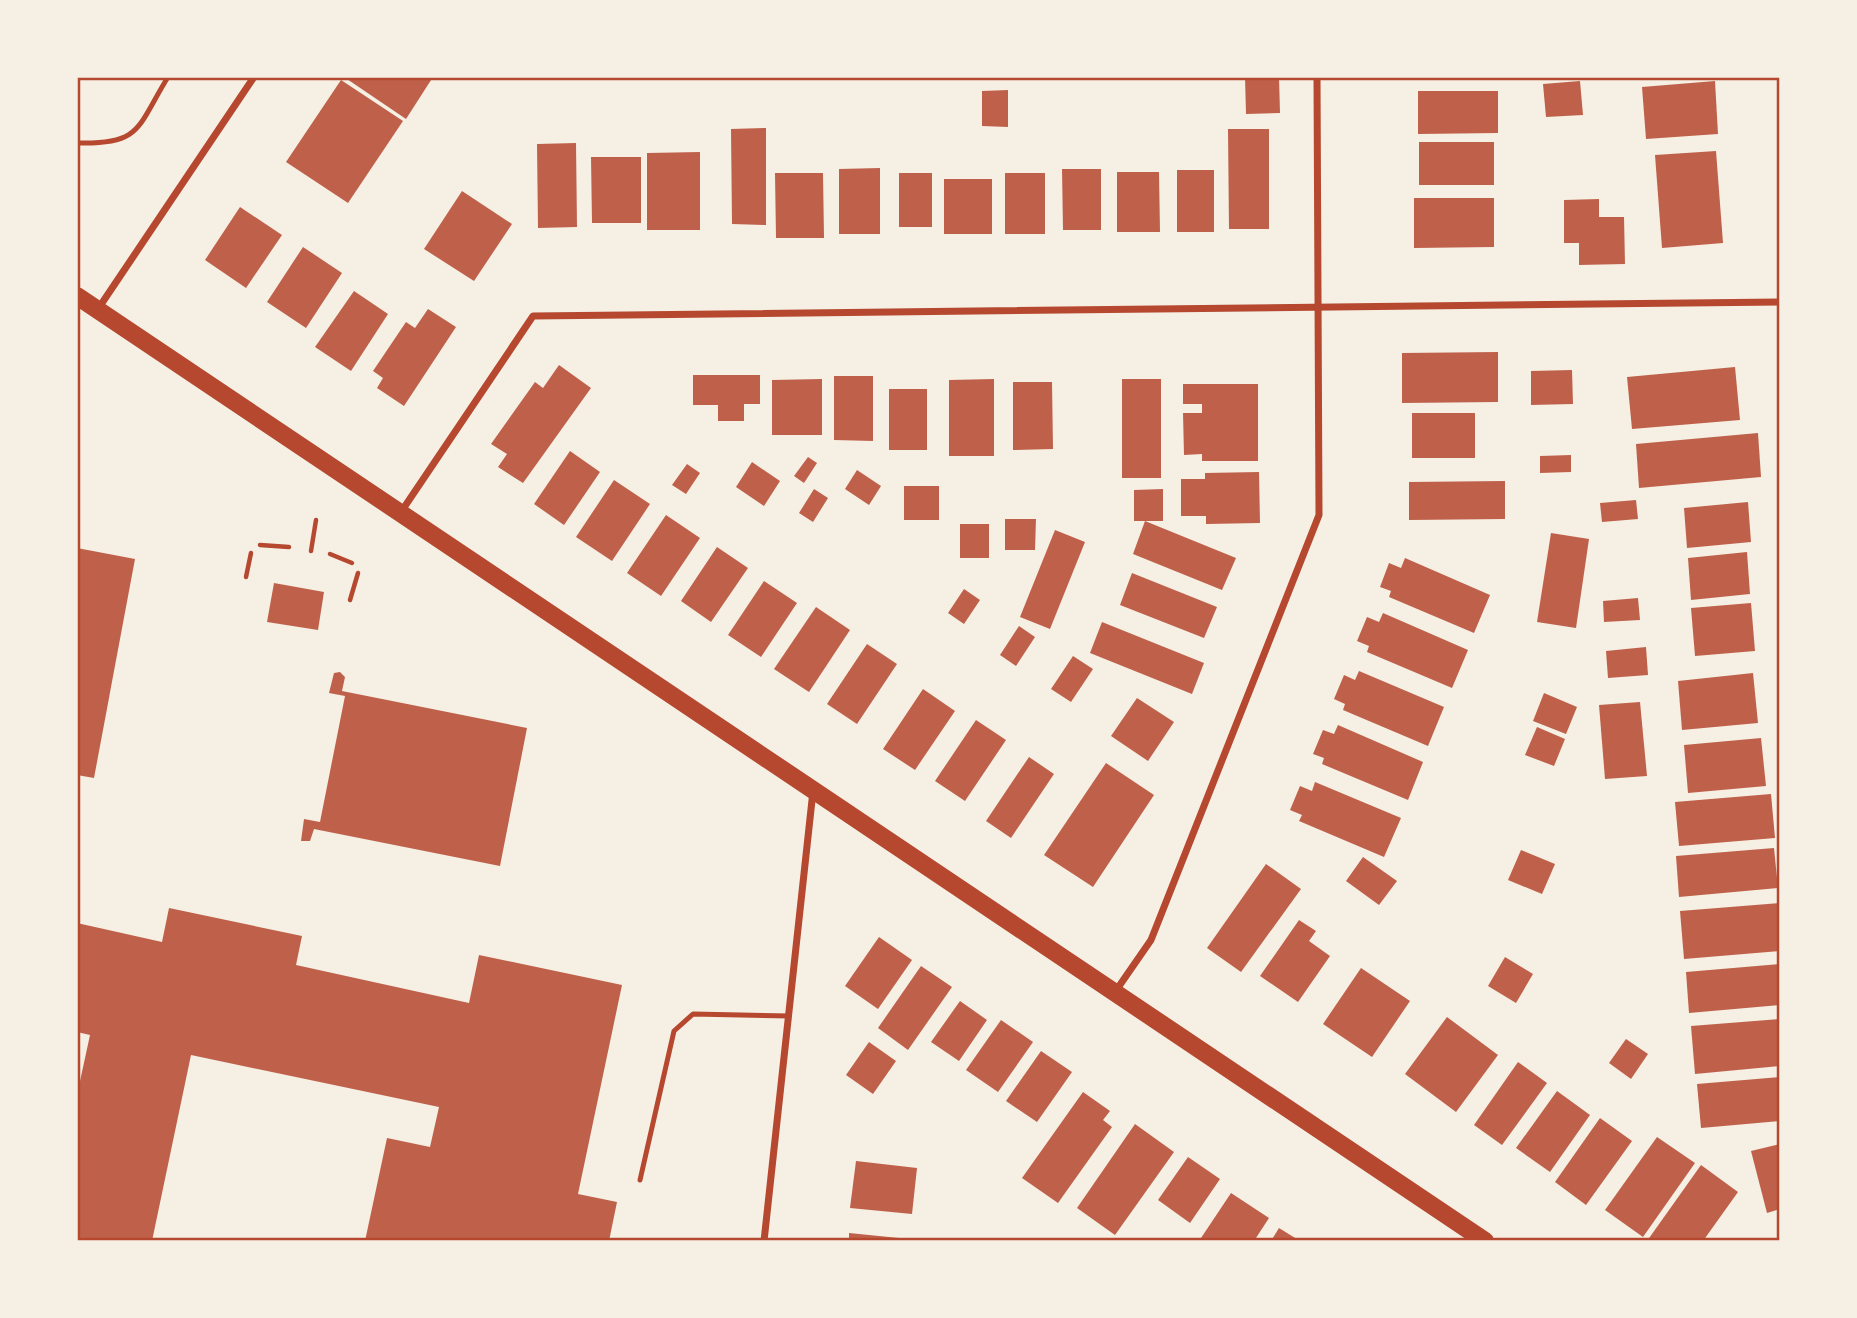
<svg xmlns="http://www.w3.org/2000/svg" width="1857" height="1318" font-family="'Source Serif 4',serif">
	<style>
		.building { fill: #bf614a }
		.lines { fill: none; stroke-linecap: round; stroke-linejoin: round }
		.path { stroke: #b5482f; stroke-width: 4.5 }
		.service { stroke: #b5482f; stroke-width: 5 }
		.minor { stroke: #b5482f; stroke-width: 7 }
		.primary { stroke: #b5482f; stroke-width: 18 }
		.neatline { fill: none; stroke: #b5482f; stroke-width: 2.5 }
	</style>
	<rect width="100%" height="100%" fill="#f6efe4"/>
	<g class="building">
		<polygon points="344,77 433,77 406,119"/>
		<polygon points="1245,77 1279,77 1280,113 1246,114"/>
		<polygon points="341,80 403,121 348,203 286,162"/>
		<polygon points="1580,81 1583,115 1546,117 1543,84"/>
		<polygon points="1715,81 1718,134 1646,139 1642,87"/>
		<polygon points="1008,90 1008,127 982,126 982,91"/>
		<polygon points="1418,91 1498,91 1498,133 1418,134"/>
		<polygon points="766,128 766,225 732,224 731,129"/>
		<polygon points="1228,129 1269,129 1269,229 1229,229"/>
		<rect x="1419" y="142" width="75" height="43"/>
		<polygon points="576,143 577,227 538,228 537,144"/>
		<polygon points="1716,151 1723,243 1662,248 1655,155"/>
		<polygon points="700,152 700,230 647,230 647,153"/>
		<polygon points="591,157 641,157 641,223 592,223"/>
		<polygon points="880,168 880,234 839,234 839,169"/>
		<polygon points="1062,169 1101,169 1101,230 1063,230"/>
		<rect x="1177" y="170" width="37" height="62"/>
		<polygon points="1117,172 1159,172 1160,232 1117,232"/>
		<polygon points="775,173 823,173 824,238 776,238"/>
		<rect x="899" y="173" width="33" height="54"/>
		<rect x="1005" y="173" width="40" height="61"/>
		<rect x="944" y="179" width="48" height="55"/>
		<polygon points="462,191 512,224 474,281 424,249"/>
		<polygon points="1414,198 1494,198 1494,247 1414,248"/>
		<polygon points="1599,199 1599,217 1624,217 1625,264 1579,265 1579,243 1564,243 1564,200"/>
		<polygon points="240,207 282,235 246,288 205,260"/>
		<polygon points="303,247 342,273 306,328 267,302"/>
		<polygon points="354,291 388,314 351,371 315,347"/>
		<polygon points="428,309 456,327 404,406 377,388 383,378 373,371 406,322 415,328"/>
		<polygon points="1498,352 1498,402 1402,403 1402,353"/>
		<polygon points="559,365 591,388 523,483 498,467 507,454 491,444 535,382 543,388"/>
		<polygon points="1735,367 1740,420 1632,429 1627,377"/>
		<polygon points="1572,370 1573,404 1531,405 1531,371"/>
		<polygon points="693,375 760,375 760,404 744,404 744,421 718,421 718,405 693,405"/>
		<polygon points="834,376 873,376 873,441 834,440"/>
		<polygon points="822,379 822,435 772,435 772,380"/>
		<polygon points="994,379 994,456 949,456 949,380"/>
		<rect x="1122" y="379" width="39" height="99"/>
		<polygon points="1013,382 1052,382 1053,449 1013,450"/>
		<polygon points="1183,384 1258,384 1258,461 1202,461 1202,454 1184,455 1183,413 1202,413 1202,404 1183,404"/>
		<rect x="889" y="389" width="38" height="61"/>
		<rect x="1412" y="413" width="63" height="45"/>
		<polygon points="1758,433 1761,477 1639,488 1636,444"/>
		<polygon points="570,451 600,472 564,525 534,504"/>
		<polygon points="1571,455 1571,472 1540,473 1540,456"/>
		<polygon points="808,457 817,463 804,483 794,476"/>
		<polygon points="752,462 780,481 764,506 736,487"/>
		<polygon points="687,464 700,473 686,494 672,485"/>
		<polygon points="857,470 881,486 869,505 845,489"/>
		<polygon points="1259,472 1260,523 1206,524 1206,516 1181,516 1181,479 1205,479 1205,473"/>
		<polygon points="614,480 650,504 612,561 576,537"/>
		<polygon points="1505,481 1505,519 1409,520 1409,482"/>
		<rect x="904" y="486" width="35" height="34"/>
		<polygon points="814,489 828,498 813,522 799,513"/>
		<polygon points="1163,489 1163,521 1134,521 1134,490"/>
		<polygon points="1636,500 1638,519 1602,522 1600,503"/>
		<polygon points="1748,502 1751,542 1687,548 1684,508"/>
		<polygon points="666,515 700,538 661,596 627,573"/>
		<polygon points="1005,519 1036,519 1035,550 1005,550"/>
		<polygon points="1145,521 1236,558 1222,590 1133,554"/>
		<rect x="960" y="524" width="29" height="34"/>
		<polygon points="1055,530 1085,542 1050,629 1020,617"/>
		<polygon points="1551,533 1589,539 1576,628 1537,622"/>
		<polygon points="717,547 748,568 711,622 681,601"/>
		<polygon points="77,548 135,559 94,778 77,775"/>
		<polygon points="1747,552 1750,594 1691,600 1688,558"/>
		<polygon points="1405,558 1490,595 1474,633 1389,597 1391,591 1380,587 1389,563 1401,568"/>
		<polygon points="1132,573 1217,607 1204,638 1120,605"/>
		<polygon points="764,581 797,603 761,657 728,635"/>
		<polygon points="274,583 324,592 318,630 267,622"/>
		<polygon points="964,589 980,600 964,624 948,613"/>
		<polygon points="1638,598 1640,620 1604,622 1603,601"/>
		<polygon points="1751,603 1755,651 1695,656 1691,608"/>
		<polygon points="816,607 850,630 809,692 774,669"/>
		<polygon points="1383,613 1468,650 1452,688 1367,652 1369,646 1357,641 1367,617 1379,622"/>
		<polygon points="1102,622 1204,663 1192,694 1090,653"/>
		<polygon points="1019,626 1035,637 1016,666 1000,655"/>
		<polygon points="867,644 897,664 857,724 827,704"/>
		<polygon points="1646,647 1648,675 1608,678 1606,651"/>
		<polygon points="1073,656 1093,669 1071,702 1051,689"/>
		<polygon points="1359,671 1444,707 1428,746 1343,710 1345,704 1334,699 1344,675 1355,680"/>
		<polygon points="340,672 345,677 342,691 527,728 500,866 314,829 310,841 301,841 304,819 320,822 345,696 329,693 334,673"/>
		<polygon points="1753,673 1758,723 1682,730 1678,681"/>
		<polygon points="923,689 955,711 915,770 883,749"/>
		<polygon points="1544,693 1577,707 1566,734 1533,721"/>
		<polygon points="1137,698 1174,722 1148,761 1111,736"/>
		<polygon points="1640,702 1647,776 1605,779 1599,705"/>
		<polygon points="976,720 1006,740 965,801 935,781"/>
		<polygon points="1338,725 1423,762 1408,800 1322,764 1324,758 1313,754 1323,730 1334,734"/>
		<polygon points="1537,727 1565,739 1554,766 1525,755"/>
		<polygon points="1761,738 1766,786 1688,793 1684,745"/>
		<polygon points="1029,757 1054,774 1011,838 986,821"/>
		<polygon points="1106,763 1154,795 1093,887 1044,855"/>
		<polygon points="1315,782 1401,818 1384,857 1299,821 1302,815 1290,810 1300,786 1312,791"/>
		<polygon points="1771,794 1775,838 1679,846 1675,802"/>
		<polygon points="1774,848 1778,888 1679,897 1676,856"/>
		<polygon points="1521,850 1555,864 1542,894 1508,880"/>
		<polygon points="1363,857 1397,881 1379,905 1346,881"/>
		<polygon points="1266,864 1301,889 1241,972 1207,948"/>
		<polygon points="1780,903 1780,951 1684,959 1680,911"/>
		<polygon points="169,908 302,936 296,965 469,1003 479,955 622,985 578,1194 617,1202 609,1241 365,1241 387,1138 430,1147 439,1107 191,1055 152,1241 77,1241 77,1095 90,1035 77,1032 77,923 162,942"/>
		<polygon points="1299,920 1316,931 1309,941 1330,956 1298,1002 1260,976"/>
		<polygon points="879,937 912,960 878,1009 845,986"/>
		<polygon points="1505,957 1533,974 1516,1003 1488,986"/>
		<polygon points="1780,964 1780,1005 1689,1013 1686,972"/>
		<polygon points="921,966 952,987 908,1050 878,1028"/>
		<polygon points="1361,968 1410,1001 1372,1057 1323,1024"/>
		<polygon points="960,1001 987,1020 959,1061 931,1042"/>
		<polygon points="1447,1017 1498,1055 1456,1112 1405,1074"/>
		<polygon points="1780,1019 1780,1066 1695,1074 1691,1026"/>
		<polygon points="1001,1020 1033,1042 998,1092 966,1070"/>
		<polygon points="1626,1039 1648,1054 1631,1079 1609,1063"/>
		<polygon points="869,1042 896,1061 873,1094 846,1075"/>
		<polygon points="1041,1051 1072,1072 1037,1122 1006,1101"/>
		<polygon points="1518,1062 1547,1083 1502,1145 1474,1125"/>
		<polygon points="1780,1077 1780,1121 1701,1128 1697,1084"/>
		<polygon points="1557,1091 1590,1115 1550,1172 1516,1148"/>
		<polygon points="1083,1092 1110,1111 1103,1120 1112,1127 1058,1203 1022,1178"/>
		<polygon points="1600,1118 1632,1141 1586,1205 1555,1182"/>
		<polygon points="1135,1124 1174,1152 1115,1235 1077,1208"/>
		<polygon points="1657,1137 1695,1163 1643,1237 1605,1210"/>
		<polygon points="1780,1144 1780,1209 1767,1213 1751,1151"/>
		<polygon points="1188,1157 1220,1179 1190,1223 1158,1200"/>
		<polygon points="856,1161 917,1168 912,1214 850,1208"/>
		<polygon points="1701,1165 1738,1192 1703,1241 1647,1241"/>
		<polygon points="1231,1193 1269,1218 1254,1241 1199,1241"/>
		<polygon points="1279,1228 1300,1241 1271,1241"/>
		<polygon points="849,1233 909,1239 909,1241 849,1241"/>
	</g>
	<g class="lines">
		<g class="path">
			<polyline points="260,545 289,547"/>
			<polyline points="311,551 316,520"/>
			<polyline points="330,554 352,563"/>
			<polyline points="246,577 251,553"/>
			<polyline points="350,600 358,573"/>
		</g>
		<g class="service">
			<path d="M77,143C142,145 137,127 168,77"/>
			<polyline points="640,1180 674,1031 693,1014 789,1016"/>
		</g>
		<g class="minor">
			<polyline points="98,309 254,77"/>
			<polyline points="401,512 533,316 1780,302"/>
			<polyline points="1115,992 1151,940 1319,515 1317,77"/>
			<polyline points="764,1241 813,791"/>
		</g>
		<polyline class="primary" points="77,296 1485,1241"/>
	</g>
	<rect width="1857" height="1318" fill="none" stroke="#f6efe4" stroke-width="158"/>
	<rect x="79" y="79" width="1699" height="1160" class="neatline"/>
</svg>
